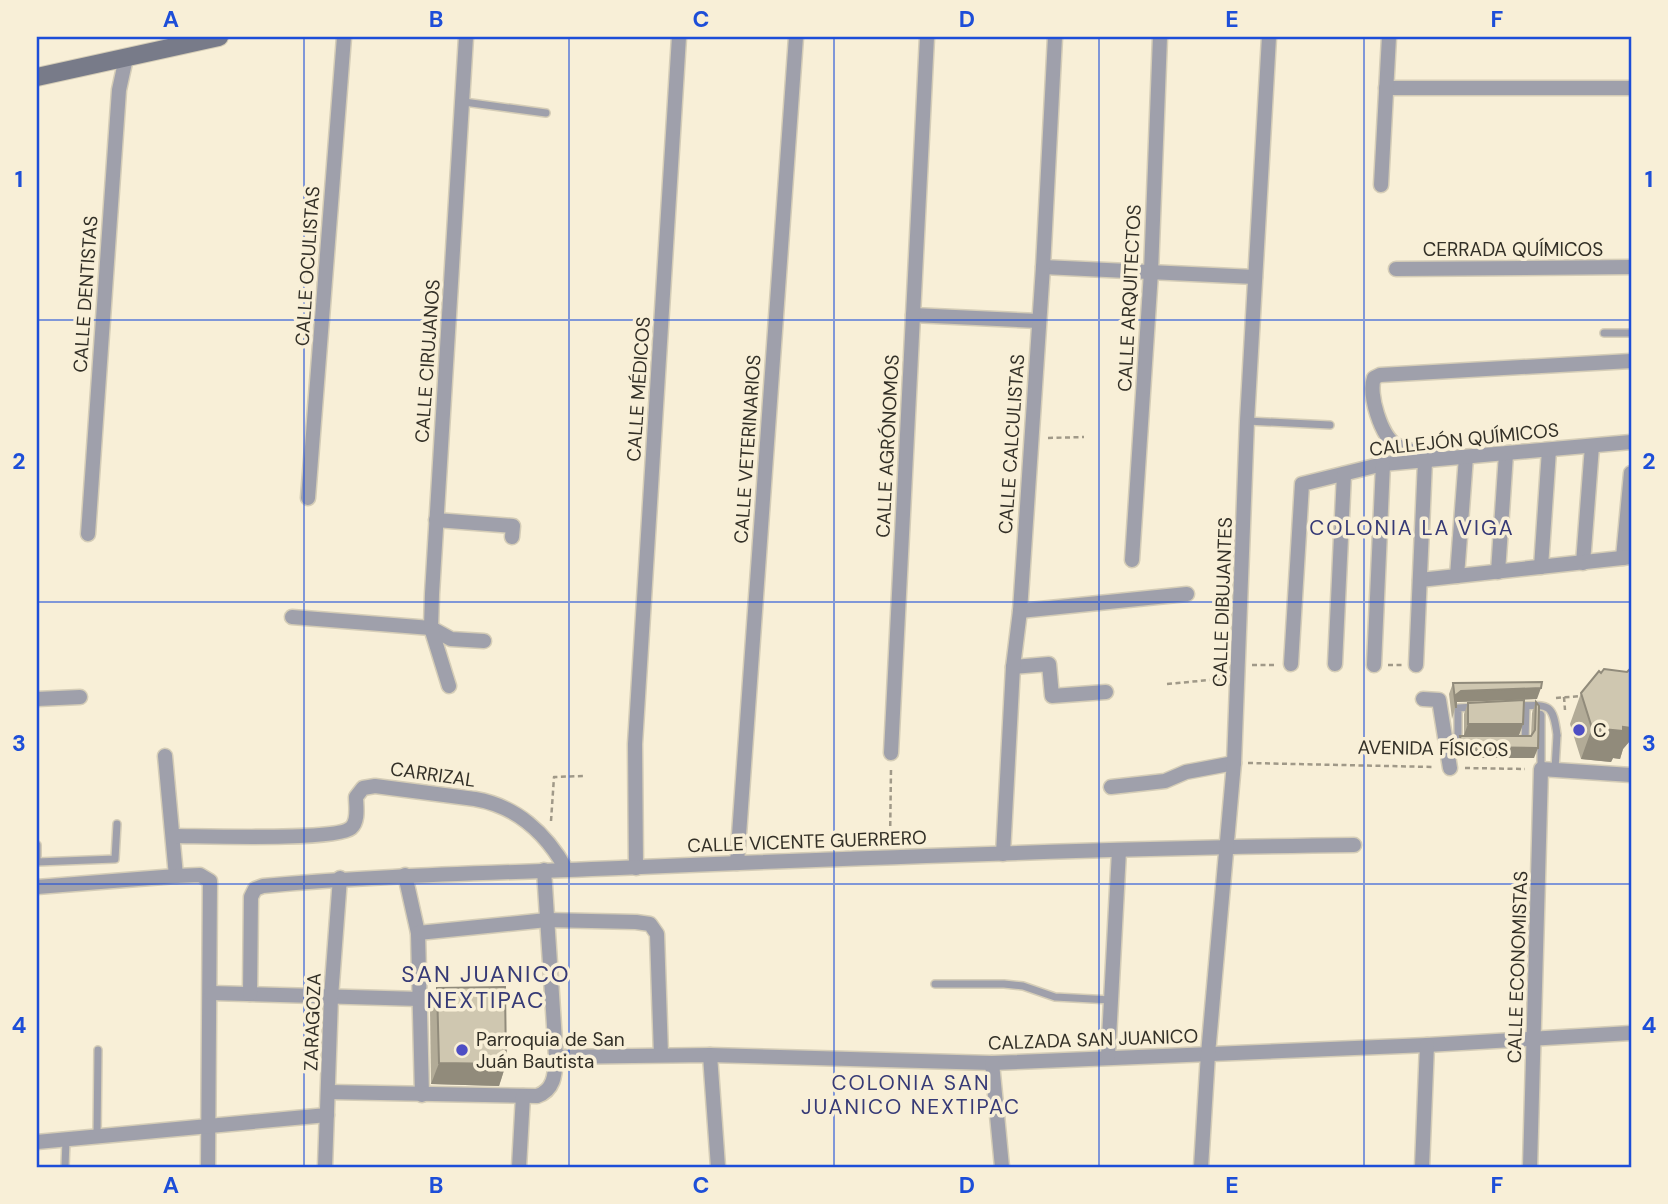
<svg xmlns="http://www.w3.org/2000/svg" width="1668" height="1204" font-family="'DM Sans',sans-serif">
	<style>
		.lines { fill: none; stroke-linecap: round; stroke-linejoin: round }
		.lane-casing { stroke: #d5cdb7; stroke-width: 10 }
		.street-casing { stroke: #d5cdb7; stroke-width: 17 }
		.secondary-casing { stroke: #d5cdb7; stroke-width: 20 }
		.path { stroke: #a09988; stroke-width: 2.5; stroke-dasharray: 5 3.5; stroke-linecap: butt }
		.lane { stroke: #9fa0ab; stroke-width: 7 }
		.street { stroke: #9fa0ab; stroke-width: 14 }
		.secondary { stroke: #787b89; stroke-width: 18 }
		.lane-bridge-casing { stroke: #d5cdb7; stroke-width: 10; stroke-linecap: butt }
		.lane-bridge { stroke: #9fa0ab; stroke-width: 7 }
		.wall { fill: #b2ab97 }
		.shaded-wall { fill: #918b7b }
		.building { fill: #cfc7b0; stroke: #918b7b; stroke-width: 2 }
		.grid { fill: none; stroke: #1d4ed8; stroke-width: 2; stroke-opacity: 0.55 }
		.poi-dot { fill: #4e4ec4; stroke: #f8efd7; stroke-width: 2.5 }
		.labels { text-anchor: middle; stroke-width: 7; stroke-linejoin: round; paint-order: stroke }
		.street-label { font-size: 19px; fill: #333027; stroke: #f8efd7 }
		.poi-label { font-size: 19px; fill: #333027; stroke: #f8efd7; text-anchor: start }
		.neighbourhood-label { font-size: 21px; letter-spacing: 2px; fill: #363a76; stroke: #f8efd7 }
		.quarter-label { font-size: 23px; letter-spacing: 2px; fill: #363a76; stroke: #f8efd7 }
		.neatline { fill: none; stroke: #1d4ed8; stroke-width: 2.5 }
		.grid-label { font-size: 23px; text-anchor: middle; font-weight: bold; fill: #1d4ed8 }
	</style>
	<rect width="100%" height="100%" fill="#f8efd7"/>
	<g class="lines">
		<defs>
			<g id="lane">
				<polyline points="464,102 546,113"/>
				<polyline points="1604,333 1631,333"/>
				<polyline points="1247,421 1330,425"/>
				<polyline points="1537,710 1541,715 1541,769"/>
				<polyline points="1555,769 1557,735"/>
				<polyline points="37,845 37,862 115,859 117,824"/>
				<polyline points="935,984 1004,984 1023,986 1055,997 1111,1000"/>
				<polyline points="97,1137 98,1050"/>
				<polyline points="65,1167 66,1140"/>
			</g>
			<g id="street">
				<polyline points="1386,88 1631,88"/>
				<polyline points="1381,185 1389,37"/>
				<polyline points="1043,267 1255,277"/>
				<polyline points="1396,269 1631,267"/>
				<polyline points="913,315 1039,321"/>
				<path d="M1434,457C1423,453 1406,451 1396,445C1381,436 1368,394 1374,378L1380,375L1631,361"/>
				<polyline points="308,498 344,37"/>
				<polyline points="436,520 513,526 512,537"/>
				<polyline points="88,534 119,90 126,58"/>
				<polyline points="1623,558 1631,473"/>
				<polyline points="1132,560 1151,272 1160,37"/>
				<polyline points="1583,563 1592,446"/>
				<polyline points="1541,567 1549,450"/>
				<polyline points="1498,572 1506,454"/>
				<polyline points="1457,576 1466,457"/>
				<polyline points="1420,580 1631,557"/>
				<polyline points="1020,611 1187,594"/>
				<polyline points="292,617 431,628 451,639 484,641"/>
				<polyline points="1291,664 1302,484 1383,464 1631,442"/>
				<polyline points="1335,664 1344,474"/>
				<polyline points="1374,665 1383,464"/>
				<polyline points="1416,665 1425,461"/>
				<polyline points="1013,667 1049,664 1052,696 1106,692"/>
				<polyline points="449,686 431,628 432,594 466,37"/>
				<polyline points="37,699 80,697"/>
				<polyline points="1423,699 1439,700 1450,768"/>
				<polyline points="891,753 927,37"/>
				<polyline points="165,756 176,876"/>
				<polyline points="1111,787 1165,781 1186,772 1234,763"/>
				<path d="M174,836C200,836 336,841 351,828C359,821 356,806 356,797L363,788L375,786L475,799C516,806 546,833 566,869"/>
				<polyline points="1003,854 1013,667 1020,611 1043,267 1055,37"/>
				<polyline points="737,863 796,37"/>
				<polyline points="636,868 635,744 679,37"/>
				<polyline points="405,875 418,933 422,1095"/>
				<polyline points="37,887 176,876 200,875 210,881 208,1167"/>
				<polyline points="418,933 547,920 636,922 650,924 657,934 661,1055"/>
				<polyline points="211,993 420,999"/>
				<path d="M250,994L251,897L255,889L263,886C389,874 515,873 641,867C878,857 1116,848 1354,845"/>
				<polyline points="710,1055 718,1167"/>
				<polyline points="556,1057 710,1055 992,1063 1427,1045 1631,1033"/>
				<polyline points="1108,1057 1119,851"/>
				<polyline points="992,1063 1002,1167"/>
				<path d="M329,1092L537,1096C555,1090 555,1073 556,1057L544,870"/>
				<polyline points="37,1142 327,1115"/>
				<polyline points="325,1167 331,997 340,878"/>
				<polyline points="519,1167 523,1096"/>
				<polyline points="1201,1167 1208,1054 1234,763 1247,421 1269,37"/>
				<polyline points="1422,1167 1427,1045"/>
				<polyline points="1530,1167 1541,769 1631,775"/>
			</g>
			<polyline id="secondary" points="37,77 219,37"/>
		</defs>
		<use href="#lane" class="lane-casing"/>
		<use href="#street" class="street-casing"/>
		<use href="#secondary" class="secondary-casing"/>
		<g class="path">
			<polyline points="1048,438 1084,437"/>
			<polyline points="1252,665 1277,665"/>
			<polyline points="1388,665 1403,665"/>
			<polyline points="1167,684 1220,679"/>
			<polyline points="1564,697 1565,710"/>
			<polyline points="1556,698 1581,696"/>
			<polyline points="1248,763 1434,767"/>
			<polyline points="1465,768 1525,769"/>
			<polyline points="551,821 554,777 585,776"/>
			<polyline points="890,843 891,769"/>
		</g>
		<use href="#lane" class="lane"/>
		<use href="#street" class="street"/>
		<use href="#secondary" class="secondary"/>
		<defs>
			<g id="lane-bridge">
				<path d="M1517,706C1548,705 1553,702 1557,735"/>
				<polyline points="1467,741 1458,741 1458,708 1474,707"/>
				<polyline points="1525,741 1526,706"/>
			</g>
		</defs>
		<use href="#lane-bridge" class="lane-bridge-casing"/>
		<use href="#lane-bridge" class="lane-bridge"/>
	</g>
	<g class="wall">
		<polygon points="1453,683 1537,699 1457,702 1452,719 1449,694"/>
		<polygon points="1581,693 1629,742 1623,749 1620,759 1613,758 1611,762 1581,759 1570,724"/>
		<polygon points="1536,702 1534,758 1458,758 1456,747 1460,736 1531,736 1532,713"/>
		<polygon points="1468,703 1523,724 1519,735 1464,735 1464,714"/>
		<polygon points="437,988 506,1064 499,1086 431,1084 430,1009"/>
	</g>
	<g class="shaded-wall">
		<polygon points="1541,688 1537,699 1457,702 1455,703 1456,695 1461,691"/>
		<polygon points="1631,723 1631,742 1629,742 1623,749 1620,759 1613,758 1611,762 1581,759 1592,728 1623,727"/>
		<polygon points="1468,724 1523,724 1519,735 1464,735"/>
		<polygon points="1462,747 1538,748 1534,758 1458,758"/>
		<polygon points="439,1063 506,1064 499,1086 431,1084"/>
	</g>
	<g class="building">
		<polygon points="1604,669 1627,672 1630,669 1631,671 1631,728 1623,727 1623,731 1592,728 1581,693 1599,671 1601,673"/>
		<polygon points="1542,682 1541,688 1461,691 1456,695 1456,708 1453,683"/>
		<polygon points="1524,700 1523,724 1468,724 1468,703"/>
		<polygon points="1536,702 1539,706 1538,748 1462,747 1460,736 1531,736 1535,730"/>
		<polygon points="505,987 506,1064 439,1063 437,988"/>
	</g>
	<path class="grid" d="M304,37V1167M569,37V1167M834,37V1167M1099,37V1167M1364,37V1167M37,320H1631M37,602H1631M37,884H1631"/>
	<g class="poi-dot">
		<circle cx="1579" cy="730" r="7"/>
		<circle cx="462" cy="1050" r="7"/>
	</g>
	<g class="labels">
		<g class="street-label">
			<text x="1513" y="256">CERRADA QUÍMICOS</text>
			<text transform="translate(307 266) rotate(-86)" y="7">CALLE OCULISTAS</text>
			<text transform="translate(85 294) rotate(-86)" y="7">CALLE DENTISTAS</text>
			<text transform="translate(1129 298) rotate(-87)" y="7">CALLE ARQUITECTOS</text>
			<text transform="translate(427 361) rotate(-86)" y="7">CALLE CIRUJANOS</text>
			<text transform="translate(638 389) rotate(-86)" y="7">CALLE MÉDICOS</text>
			<text transform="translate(1464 439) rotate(-6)" y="7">CALLEJÓN QUÍMICOS</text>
			<text transform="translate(1011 444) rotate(-86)" y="7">CALLE CALCULISTAS</text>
			<text transform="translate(887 446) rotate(-87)" y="7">CALLE AGRÓNOMOS</text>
			<text transform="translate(747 449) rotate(-86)" y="7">CALLE VETERINARIOS</text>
			<text transform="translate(1222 602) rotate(-88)" y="7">CALLE DIBUJANTES</text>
			<text transform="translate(1433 748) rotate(1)" y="7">AVENIDA FÍSICOS</text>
			<text transform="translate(433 774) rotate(8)" y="7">CARRIZAL</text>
			<text transform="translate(807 841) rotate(-2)" y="7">CALLE VICENTE GUERRERO</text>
			<text transform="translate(1517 967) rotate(-88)" y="7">CALLE ECONOMISTAS</text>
			<text transform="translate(312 1022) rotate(-88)" y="7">ZARAGOZA</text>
			<text transform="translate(1093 1039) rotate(-2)" y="7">CALZADA SAN JUANICO</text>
		</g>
		<g class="poi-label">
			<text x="1593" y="737">C</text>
			<text x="476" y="1046">Parroquia de San<tspan x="476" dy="22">Juán Bautista</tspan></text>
		</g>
		<g class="neighbourhood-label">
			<text x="1412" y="535">COLONIA LA VIGA</text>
			<text x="911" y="1090">COLONIA SAN<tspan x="911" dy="24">JUANICO NEXTIPAC</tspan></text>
		</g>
		<g class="quarter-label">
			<text x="486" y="982">SAN JUANICO<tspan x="486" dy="26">NEXTIPAC</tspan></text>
		</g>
	</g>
	<rect width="1668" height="1204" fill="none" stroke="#f8efd7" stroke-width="77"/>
	<rect x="38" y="38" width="1592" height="1128" class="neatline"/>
	<g class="grid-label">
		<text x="171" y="27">A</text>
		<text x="436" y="27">B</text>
		<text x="701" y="27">C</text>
		<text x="967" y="27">D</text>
		<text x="1232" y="27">E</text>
		<text x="1497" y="27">F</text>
		<text x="19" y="187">1</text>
		<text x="1649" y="187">1</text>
		<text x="19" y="469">2</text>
		<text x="1649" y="469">2</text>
		<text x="19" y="751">3</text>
		<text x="1649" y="751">3</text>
		<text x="19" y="1033">4</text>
		<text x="1649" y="1033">4</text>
		<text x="171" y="1193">A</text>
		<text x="436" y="1193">B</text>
		<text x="701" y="1193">C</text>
		<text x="967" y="1193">D</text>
		<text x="1232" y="1193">E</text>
		<text x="1497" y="1193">F</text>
	</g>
</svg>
